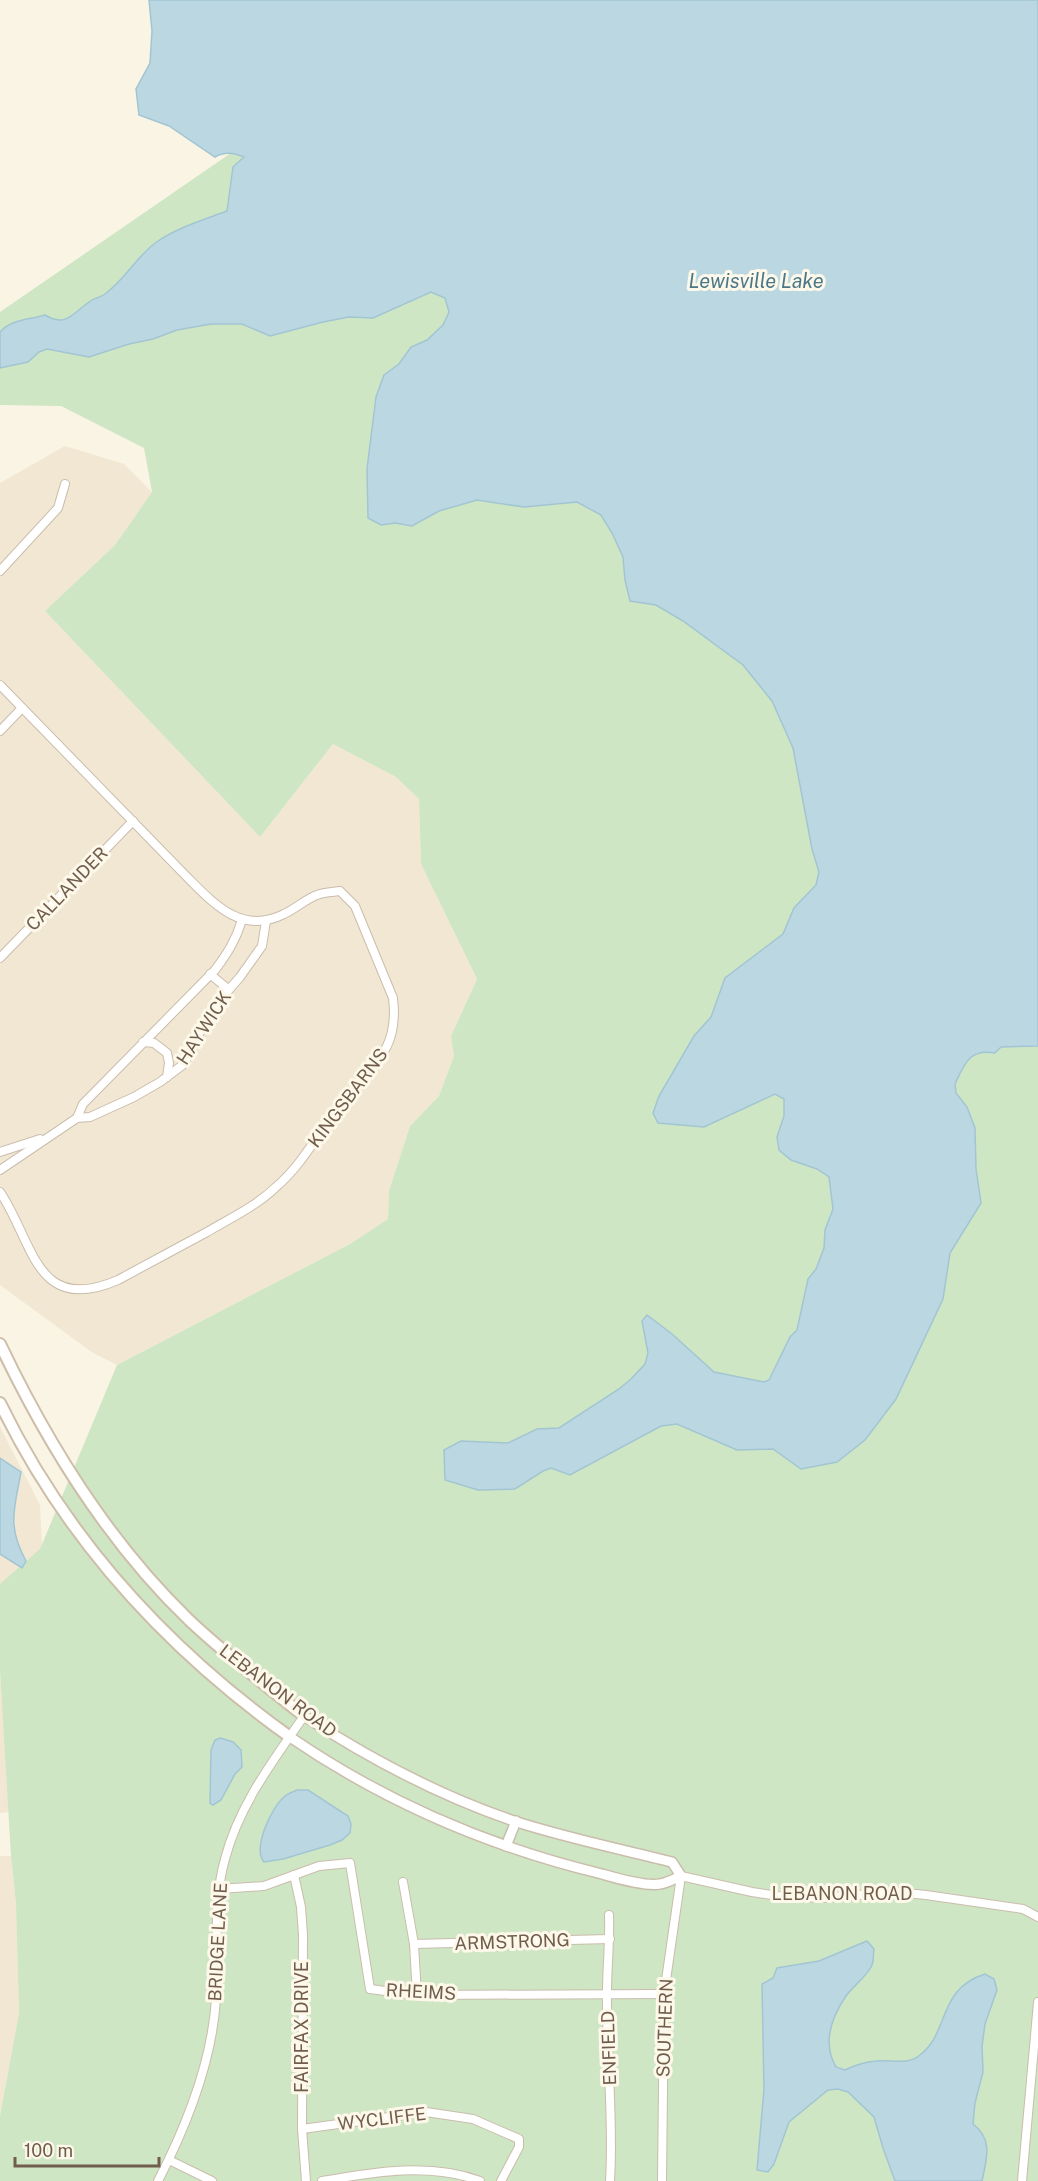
<svg xmlns="http://www.w3.org/2000/svg" width="1038" height="2181" font-family="'Public Sans',sans-serif">
	<style>
		.residential { fill: #f1e7d3 }
		.green { fill: #cee6c4 }
		.water { fill: #bbd8e2; stroke: #a2c5d3; stroke-width: 1.5 }
		.lines { fill: none; stroke-linecap: round; stroke-linejoin: round }
		.minor-casing { stroke: #cabdac; stroke-width: 10 }
		.tertiary-casing { stroke: #cabdac; stroke-width: 12 }
		.secondary-casing { stroke: #cdbeaa; stroke-width: 14 }
		.minor { stroke: #fff; stroke-width: 8 }
		.tertiary { stroke: #fff; stroke-width: 9 }
		.secondary { stroke: #fff; stroke-width: 10 }
		.labels { text-anchor: middle; stroke-width: 6; stroke-linejoin: round; paint-order: stroke }
		.street-label { font-size: 18px; fill: #705d4c; stroke: #fdf8ea }
		.water-label { font-size: 20px; font-style: italic; fill: #4b7889; stroke: #fdf8ea }
	</style>
	<rect width="100%" height="100%" fill="#faf4e4"/>
	<g class="residential">
		<polygon points="65,446 124,464 152,492 115,545 45,611 260,837 333,744 396,777 419,799 421,864 477,979 451,1036 454,1056 439,1096 410,1126 389,1191 388,1219 350,1244 117,1365 93,1353 0,1285 0,483"/>
		<polygon points="0,1427 40,1505 43,1564 0,1596"/>
		<polygon points="0,1670 9,1812 0,1813"/>
		<polygon points="0,1856 11,1856 16,1904 19,2013 0,2116"/>
	</g>
	<polygon class="green" points="340,78 1038,630 1038,2181 0,2181 0,2116 19,2013 16,1904 11,1856 0,1670 0,1584 40,1549 117,1365 350,1244 388,1219 389,1191 410,1126 439,1096 454,1056 451,1036 477,979 421,864 419,799 396,777 333,744 260,837 45,611 115,545 152,492 144,448 61,406 0,405 0,312"/>
	<g class="water">
		<path d="M149,0H1038V1046L1001,1047L995,1053C969,1049 965,1063 955,1084L956,1093L967,1107L975,1128L976,1169L981,1203L950,1253L943,1299L896,1399L865,1440L837,1462L801,1469L773,1449L737,1450L677,1424L661,1426L570,1475L551,1468L543,1471L515,1489L478,1490L445,1480L444,1450L461,1441L508,1443L537,1429L559,1428L619,1389L631,1379L645,1364L648,1353L642,1321L647,1315L672,1334L714,1372L764,1382L769,1380L790,1337L797,1330L808,1279L816,1269L824,1248L825,1230L833,1209L829,1177L817,1169L791,1160L779,1150L777,1137L784,1116V1099L775,1094L704,1127L658,1123L653,1113L659,1096L694,1036L711,1017L725,978L783,934L794,908L816,885L819,872L812,849L793,748L772,701L743,665L683,621L656,605L630,601L625,580L623,557L612,533L601,515L577,502L524,507L477,500L439,511L412,526L395,523L381,525L368,518L367,469L376,397L384,375L399,364L411,347L427,340L443,325L449,312L445,298L431,292L373,318L349,317L323,322L270,336L242,324H211L177,330L153,339L129,344L89,357L47,349L39,352L28,362L0,368V332C12,319 29,320 45,315C66,328 73,313 89,302C94,298 101,297 105,294C126,279 137,255 158,241C179,227 203,220 227,211L233,167L244,157C234,153 225,151 215,157L169,126L139,115L136,89L150,63L152,31Z"/>
		<path d="M0,1458L21,1472C14,1510 7,1526 26,1561L22,1568L0,1554Z"/>
		<polygon points="220,1738 233,1742 241,1750 242,1767 235,1774 221,1800 213,1805 210,1803 211,1750 215,1740"/>
		<path d="M297,1790H308L348,1816L351,1824L350,1833L342,1840L330,1845L283,1859L264,1862C252,1848 272,1807 284,1797C288,1793 293,1792 297,1790Z"/>
		<path d="M867,1941L874,1949C873,1954 874,1963 871,1967C865,1978 853,1986 846,1996C831,2018 822,2043 836,2067L845,2070C855,2065 864,2062 876,2061C891,2059 907,2066 920,2055C950,2032 937,1989 985,1974L994,1979L997,1990L985,2024L982,2046L983,2072L975,2103L973,2124C993,2139 987,2158 982,2181H895L883,2148L874,2117L848,2092L838,2089L828,2090L789,2122L774,2164L768,2172L757,2170L764,2089L762,1984L773,1978L777,1968L819,1961Z"/>
	</g>
	<g class="lines">
		<defs>
			<g id="minor">
				<polyline points="0,571 58,508 65,484"/>
				<path d="M0,685L187,877C215,905 242,935 284,914C295,909 306,899 317,895C324,892 333,892 340,891L355,906L393,998C400,1056 367,1067 338,1107C317,1135 302,1165 276,1187C256,1206 231,1218 207,1232C177,1248 148,1264 118,1280C35,1316 34,1242 0,1192"/>
				<polyline points="0,731 22,708"/>
				<polyline points="0,958 133,821"/>
				<polyline points="210,974 228,989"/>
				<polyline points="143,1042 154,1043 167,1053 169,1063 167,1077"/>
				<path d="M77,1118L83,1104L215,970C227,954 236,940 242,920"/>
				<polyline points="0,1152 40,1139"/>
				<polyline points="0,1170 77,1118 90,1117 134,1097 160,1082 184,1064 203,1026 219,1001 240,977 262,946 266,921"/>
				<polyline points="294,1875 301,1907 303,1935 302,2129 306,2181"/>
				<polyline points="403,1882 414,1944 417,1995"/>
				<polyline points="219,1889 264,1886 319,1866 350,1863 370,1989 417,1995 664,1994"/>
				<path d="M609,1915C610,1941 607,1967 607,1993C606,2056 614,2118 610,2181"/>
				<polyline points="414,1944 610,1939"/>
				<polyline points="302,2129 426,2112 473,2119 519,2139 519,2147 501,2181"/>
				<polyline points="169,2160 212,2181"/>
				<path d="M158,2181C187,2125 212,2062 216,1999C219,1953 212,1904 225,1859C239,1805 273,1761 304,1716"/>
				<path d="M322,2181C374,2172 430,2162 480,2181"/>
				<polyline points="662,2181 664,1994 681,1876 752,1892 778,1896 823,1898 896,1892 926,1895 1023,1909 1038,1917"/>
				<polyline points="1022,2181 1038,2002"/>
			</g>
			<g id="tertiary">
				<path d="M290,1737C385,1802 490,1847 602,1874C616,1878 646,1887 660,1884C667,1883 674,1879 681,1876L672,1862C620,1849 567,1838 517,1822C442,1797 370,1759 304,1716"/>
				<polyline points="506,1846 516,1821"/>
			</g>
			<g id="secondary">
				<path d="M0,1344C48,1445 108,1542 189,1620C225,1654 265,1685 304,1716"/>
				<path d="M0,1403C66,1539 167,1649 290,1737"/>
			</g>
		</defs>
		<use href="#minor" class="minor-casing"/>
		<use href="#tertiary" class="tertiary-casing"/>
		<use href="#secondary" class="secondary-casing"/>
		<use href="#minor" class="minor"/>
		<use href="#tertiary" class="tertiary"/>
		<use href="#secondary" class="secondary"/>
	</g>
	<g class="labels">
		<g class="street-label">
			<text transform="translate(67 889) rotate(-46)" y="6">CALLANDER</text>
			<text transform="translate(204 1028) rotate(-57)" y="6">HAYWICK</text>
			<text transform="translate(348 1098) rotate(-53)" y="6">KINGSBARNS</text>
			<text transform="translate(278 1691) rotate(37)" y="6">LEBANON ROAD</text>
			<text x="842" y="1900">LEBANON ROAD</text>
			<text transform="translate(218 1942) rotate(-87)" y="6">BRIDGE LANE</text>
			<text transform="translate(512 1942) rotate(-2)" y="6">ARMSTRONG</text>
			<text transform="translate(421 1992) rotate(3)" y="6">RHEIMS</text>
			<text transform="translate(302 2027) rotate(-90)" y="6">FAIRFAX DRIVE</text>
			<text transform="translate(665 2028) rotate(-88)" y="6">SOUTHERN</text>
			<text transform="translate(609 2048) rotate(-92)" y="6">ENFIELD</text>
			<text transform="translate(382 2119) rotate(-7)" y="6">WYCLIFFE</text>
		</g>
		<g class="water-label">
			<text x="756" y="288">Lewisville Lake</text>
		</g>
	</g>
	<path d="M15 2157v9h144v-9" fill="none" stroke="#705d4c" stroke-width="3"/>
	<text x="24" y="2157" font-size="18" fill="#705d4c" stroke="#fdf8ea" stroke-width="4.5" paint-order="stroke">100 m</text>
</svg>
